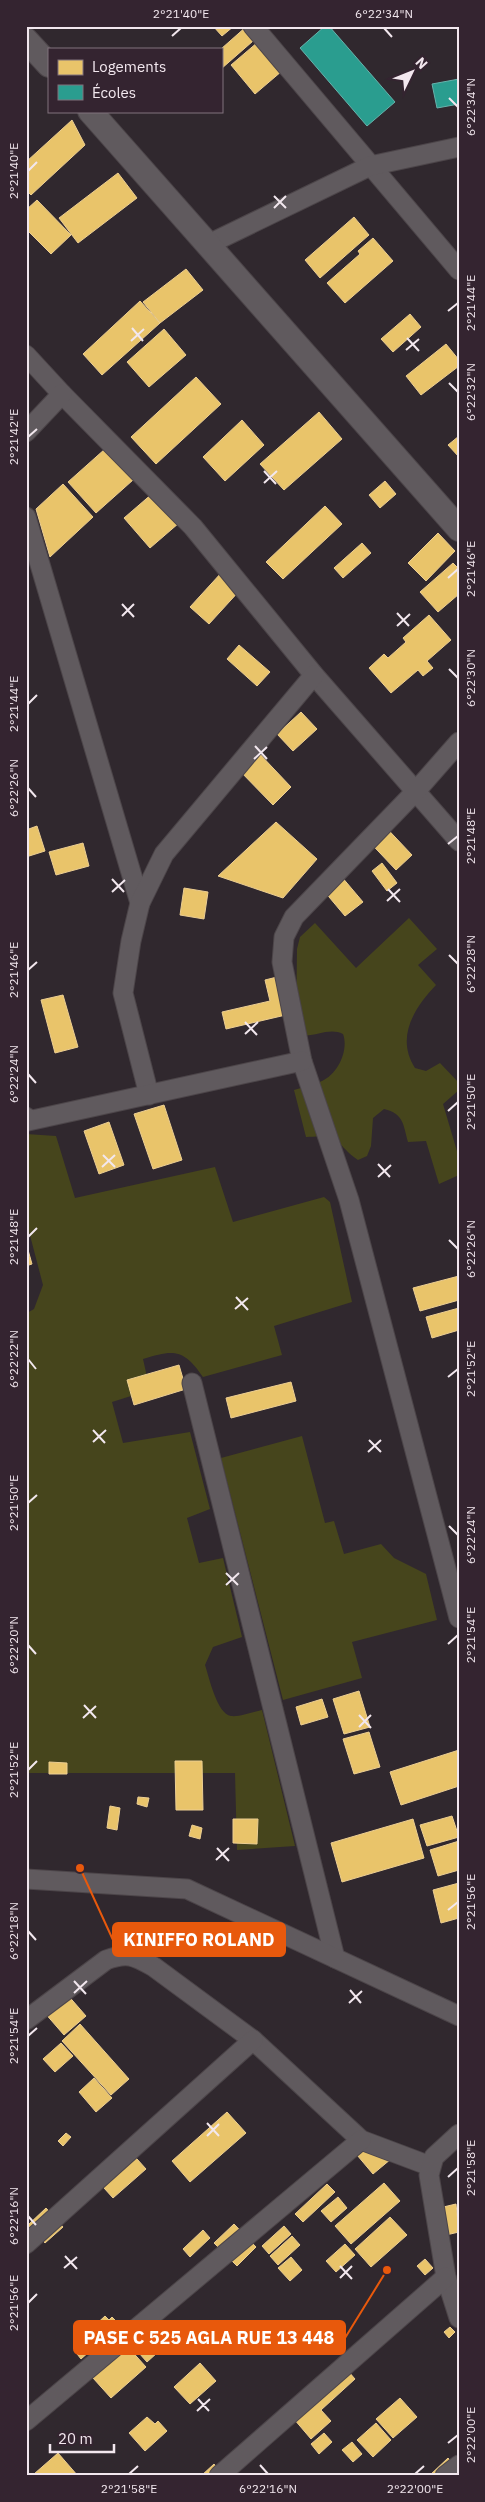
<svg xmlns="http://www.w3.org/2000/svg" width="485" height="2502" font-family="'IBM Plex Sans',sans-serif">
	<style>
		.green { fill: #46451c }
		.homes { fill: #e9c46a; stroke: #ecce92 }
		.schools { fill: #2a9d8f; stroke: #66b3ac }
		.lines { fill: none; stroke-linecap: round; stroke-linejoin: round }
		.minor-casing { stroke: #4c4549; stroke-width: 21 }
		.tertiary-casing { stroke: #4c4549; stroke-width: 26 }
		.minor { stroke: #605a5e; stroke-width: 19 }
		.tertiary { stroke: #605a5e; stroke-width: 24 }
		.ticks { fill: none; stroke: #f2e7ee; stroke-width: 2 }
		.leader { fill: none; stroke: #e8590c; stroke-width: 2 }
		.callout-dot { fill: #e8590c; stroke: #342430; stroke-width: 2 }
		.callout { fill: #e8590c; stroke: #e8590c; stroke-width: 2 }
		.callout-label { font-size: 18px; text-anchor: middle; font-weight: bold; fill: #fff }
		.neatline { fill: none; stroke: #f2e7ee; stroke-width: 2 }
		.ticks-label { font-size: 12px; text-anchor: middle; fill: #f2e7ee }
	</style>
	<rect width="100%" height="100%" fill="#30282e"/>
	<g class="green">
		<path d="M409,918L437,949L418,965L436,985C415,1007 395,1037 415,1068L426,1071L440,1063L459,1083V1090L443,1104L459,1158V1175L439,1184L426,1141L408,1142C403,1124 404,1114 384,1109L373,1118L371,1146L367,1156L358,1160C333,1142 343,1134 306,1137L294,1090C303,1087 313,1085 322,1081C338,1074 349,1050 343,1034C327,1026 310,1041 296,1033L297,949L300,937L315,923L356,968Z"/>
		<path d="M26,1134L56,1136L75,1198L215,1167L233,1222L324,1197L330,1202L352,1302L274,1326L282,1355L203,1377C184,1349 174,1349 143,1359L150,1390L112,1402L123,1443L190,1432L210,1509L187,1518L199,1563L223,1558L242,1637L213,1647L205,1665C209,1677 217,1714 231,1716C240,1717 252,1712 262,1710L295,1846L237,1850L235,1773H26V1319L27,1313L34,1309L43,1285L26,1220Z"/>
		<polygon points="302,1436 325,1523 334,1521 344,1554 381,1544 394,1558 426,1574 437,1620 352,1642 362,1678 283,1700 221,1458"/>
	</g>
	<g class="homes">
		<polygon points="213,26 234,26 222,36"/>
		<polygon points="247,26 269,27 221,69 221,49"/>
		<polygon points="265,36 289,65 255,94 231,65"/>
		<polygon points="72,120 85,145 31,195 26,190 26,162"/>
		<polygon points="118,173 137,198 78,243 59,218"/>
		<polygon points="37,200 71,235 51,254 26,229 26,210"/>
		<polygon points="354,217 369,235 320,278 305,260"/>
		<polygon points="373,238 393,261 345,303 327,283 360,254 358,251"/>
		<polygon points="186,269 203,290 160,323 143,302"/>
		<polygon points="140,301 160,323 102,375 83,354"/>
		<polygon points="410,314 421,327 393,352 381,339"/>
		<polygon points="164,329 186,355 149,387 127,362"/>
		<polygon points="446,344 459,360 459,366 421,395 406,376"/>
		<polygon points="196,377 221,404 156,464 131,437"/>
		<polygon points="319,412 342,439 284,490 260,464"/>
		<polygon points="242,420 264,445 225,481 203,457"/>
		<polygon points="459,436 459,457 448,445"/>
		<polygon points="105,449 133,480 96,513 68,482"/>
		<polygon points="385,481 396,494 380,508 369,495"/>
		<polygon points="63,484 93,517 50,557 36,509"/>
		<polygon points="153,493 179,523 150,548 124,518"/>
		<polygon points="325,506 342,524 283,579 266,562"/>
		<polygon points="438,533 455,551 426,581 408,563"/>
		<polygon points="362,543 371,553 343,578 334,568"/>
		<polygon points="453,563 459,569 459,594 438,612 420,592"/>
		<polygon points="222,572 241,589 209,624 190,607"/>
		<polygon points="429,615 451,640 427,661 433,668 423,676 418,670 391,693 369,668 384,654 388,658 406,642 403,638"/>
		<polygon points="239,645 270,672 257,686 227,659"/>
		<polygon points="301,712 317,729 293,751 277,734"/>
		<polygon points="256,750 291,787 273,805 237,768"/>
		<polygon points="378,819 412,855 396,870 362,834"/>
		<polygon points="276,822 317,859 283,898 218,876"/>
		<polygon points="37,826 45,851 26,857 26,830"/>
		<polygon points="83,843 89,866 56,875 49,852"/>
		<polygon points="382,863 397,883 387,891 372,871"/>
		<polygon points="341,876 363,902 345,916 324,891"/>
		<polygon points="184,888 208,892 204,919 180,915"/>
		<polygon points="281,976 290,1014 226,1029 222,1012 270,1001 265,980"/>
		<polygon points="63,995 78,1047 55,1053 41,1000"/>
		<polygon points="164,1105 182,1160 153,1169 134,1114"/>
		<polygon points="109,1122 124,1165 99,1174 84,1131"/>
		<polygon points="26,1243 32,1264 26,1266"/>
		<polygon points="459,1276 459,1300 420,1311 413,1288"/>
		<polygon points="459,1308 459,1330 432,1338 426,1317"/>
		<polygon points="179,1365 186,1389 134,1405 127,1380"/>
		<polygon points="291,1382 296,1401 231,1418 226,1398"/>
		<polygon points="359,1691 370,1727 344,1734 333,1699"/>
		<polygon points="322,1699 328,1717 301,1725 296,1707"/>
		<polygon points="369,1732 380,1767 354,1774 343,1739"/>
		<polygon points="459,1750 459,1786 401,1805 390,1772"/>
		<polygon points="175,1761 202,1761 203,1810 176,1810"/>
		<polygon points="49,1762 67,1763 67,1774 49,1774"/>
		<polygon points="138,1797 149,1798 147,1807 137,1804"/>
		<polygon points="110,1806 120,1808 117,1830 107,1828"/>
		<polygon points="452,1816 459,1837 427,1846 420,1825"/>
		<polygon points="233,1819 258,1819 257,1844 233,1843"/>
		<polygon points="413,1819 424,1858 342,1882 331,1843"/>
		<polygon points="192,1825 202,1828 200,1839 189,1836"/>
		<polygon points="459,1841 459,1870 438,1876 430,1850"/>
		<polygon points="459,1883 459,1918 441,1923 433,1890"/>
		<polygon points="59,1985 86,2016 64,2035 37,2004"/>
		<polygon points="80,2024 129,2079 111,2095 62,2041"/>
		<polygon points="61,2043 73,2056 55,2072 43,2059"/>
		<polygon points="94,2078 112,2098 96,2112 79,2092"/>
		<polygon points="227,2112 246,2133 190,2182 172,2161"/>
		<polygon points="66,2133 71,2137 63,2146 58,2141"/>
		<polygon points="373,2140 391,2159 373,2174 357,2155"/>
		<polygon points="128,2149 146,2169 113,2198 95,2178"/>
		<polygon points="384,2183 400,2201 351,2244 335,2226"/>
		<polygon points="327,2184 335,2192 303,2222 295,2214"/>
		<polygon points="338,2197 347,2208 331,2222 321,2211"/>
		<polygon points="456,2204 459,2232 446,2235 439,2208"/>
		<polygon points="46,2208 63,2227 45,2243 28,2225"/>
		<polygon points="390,2217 407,2235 371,2267 355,2249"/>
		<polygon points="234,2224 256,2247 237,2266 214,2243"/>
		<polygon points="284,2226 291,2234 269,2254 262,2246"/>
		<polygon points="203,2230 210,2238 190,2257 183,2249"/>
		<polygon points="292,2236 300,2245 278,2265 270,2256"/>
		<polygon points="345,2244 355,2255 336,2272 326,2261"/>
		<polygon points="291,2257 302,2270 290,2281 278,2268"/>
		<polygon points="425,2259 433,2268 425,2275 417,2266"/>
		<polygon points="105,2316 109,2320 112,2317 122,2327 104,2343 91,2329"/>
		<polygon points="450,2327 455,2332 449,2338 444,2332"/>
		<polygon points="140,2333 157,2353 147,2362 130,2343"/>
		<polygon points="83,2342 90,2351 81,2359 74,2350"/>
		<polygon points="128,2347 146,2367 111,2398 93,2378"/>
		<polygon points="200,2363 216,2381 190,2404 174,2387"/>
		<polygon points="342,2364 355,2379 321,2410 331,2421 311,2439 288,2412 305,2396 314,2406 317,2404 308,2394"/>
		<polygon points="400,2398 417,2417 393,2438 376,2419"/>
		<polygon points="147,2417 155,2424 158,2421 167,2431 145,2451 129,2433"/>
		<polygon points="376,2423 391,2440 373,2457 357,2440"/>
		<polygon points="324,2433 332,2442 319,2454 311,2444"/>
		<polygon points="352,2442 362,2454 353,2462 342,2450"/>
		<polygon points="58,2453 78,2476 35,2476 34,2474"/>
		<polygon points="448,2458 459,2470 459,2476 429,2476"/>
		<polygon points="214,2464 224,2476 201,2476"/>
	</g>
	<g class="schools">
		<polygon points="325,26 329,26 395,102 367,126 300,48"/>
		<polygon points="459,79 459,104 437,108 432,84"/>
	</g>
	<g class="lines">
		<defs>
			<g id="minor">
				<polyline points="253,26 459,270"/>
				<polyline points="209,244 370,166 459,147"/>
				<polyline points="26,355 62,394 193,527 314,675 459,841"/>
				<polyline points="26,432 62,394"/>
				<polyline points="26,517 140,903"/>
				<polyline points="459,742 416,791 294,917 284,937 282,962 302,1061 349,1200 459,1618"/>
				<polyline points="149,1095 123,993 131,941 140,903 164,854 314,675"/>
				<polyline points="26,1117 28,1121 302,1061"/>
				<polyline points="192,1383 335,1958"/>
				<polyline points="26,1879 187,1889 459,2016"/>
				<path d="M26,2020L106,1960C128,1952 134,1956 154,1967L253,2040L361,2140L430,2166"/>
				<polyline points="459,2134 434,2157 429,2175 446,2277 459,2318"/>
				<polyline points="26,2244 253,2040"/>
				<polyline points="26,2421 361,2140"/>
				<polyline points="219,2476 446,2277"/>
				<polyline points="445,2476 459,2465"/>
			</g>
			<g id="tertiary">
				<polyline points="26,40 49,65"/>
				<polyline points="90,111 459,529"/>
			</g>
		</defs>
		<use href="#minor" class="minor-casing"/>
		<use href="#tertiary" class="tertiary-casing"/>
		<use href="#minor" class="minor"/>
		<use href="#tertiary" class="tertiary"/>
	</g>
	<path class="ticks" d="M384,28L392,37M172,36L181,28M449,98L458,107M28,171L37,162M274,196L286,208M274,208L286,196M448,311L458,303M132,328L143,341M407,338L419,351M131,341L144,329M406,350L419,339M449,383L458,392M28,437L37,429M264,471L276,484M264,483L277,471M448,578L458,569M122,604L134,617M397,613L409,626M122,616L134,604M397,626L410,614M449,669L458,678M28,704L37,695M255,746L267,759M254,759L267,747M28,788L36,797M448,844L458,836M112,879L124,892M388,889L400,902M112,892L125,880M387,901L400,889M449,955L458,964M28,970L37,962M245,1022L257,1035M245,1034L258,1022M28,1074L36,1083M448,1111L458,1102M103,1155L115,1167M378,1164L390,1177M102,1167L115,1155M378,1177L391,1165M28,1237L37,1228M449,1240L458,1249M236,1297L248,1310M235,1309L248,1298M28,1359L36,1369M448,1377L458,1369M93,1430L105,1443M369,1440L381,1452M93,1442L106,1430M368,1452L381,1440M28,1503L37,1495M449,1526L458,1535M226,1573L238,1585M226,1585L239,1573M448,1644L458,1635M28,1645L36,1654M84,1705L96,1718M359,1715L371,1728M83,1718L96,1706M359,1727L371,1715M28,1770L37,1761M217,1848L229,1861M216,1860L229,1848M448,1910L458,1902M28,1931L36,1940M74,1981L86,1994M350,1990L361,2003M74,1993L87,1981M349,2003L362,1991M28,2036L37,2028M207,2123L219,2136M207,2136L219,2124M448,2177L458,2168M28,2216L36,2225M65,2256L77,2269M340,2266L352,2279M64,2268L77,2257M340,2278L352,2266M28,2303L37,2294M198,2399L209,2411M197,2411L210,2399M448,2443L458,2435M260,2465L268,2474M129,2474L138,2466M415,2474L424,2466"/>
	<path class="leader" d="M80 1868L113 1940M387 2270L345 2338"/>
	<g class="callout-dot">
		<circle cx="80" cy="1868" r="5"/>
		<circle cx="387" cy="2270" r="5"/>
	</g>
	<g class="callout">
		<rect x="113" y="1923" width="172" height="33" rx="5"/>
		<rect x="74" y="2321" width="271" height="33" rx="5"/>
	</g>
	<g class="callout-label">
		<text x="199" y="1946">KINIFFO ROLAND</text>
		<text x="209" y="2344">PASE C 525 AGLA RUE 13 448</text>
	</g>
	<rect width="485" height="2502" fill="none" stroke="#342430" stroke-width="55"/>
	<rect x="48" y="48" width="175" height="65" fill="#342430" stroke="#80727c"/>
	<rect x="58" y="60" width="25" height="15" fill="#e9c46a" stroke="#80727c"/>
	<text x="92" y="72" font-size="15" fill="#f2e7ee">Logements</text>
	<rect x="58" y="85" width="25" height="15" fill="#2a9d8f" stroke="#80727c"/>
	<text x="92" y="98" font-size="15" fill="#f2e7ee">Écoles</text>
	<g transform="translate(412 72) rotate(47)" stroke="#342430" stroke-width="4" paint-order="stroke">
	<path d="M0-4L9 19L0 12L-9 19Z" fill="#f2e7ee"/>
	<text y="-8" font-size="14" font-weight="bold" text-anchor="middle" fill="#f2e7ee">N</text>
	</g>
	<path d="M50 2444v8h64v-8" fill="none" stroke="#f2e7ee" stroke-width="2.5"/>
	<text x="58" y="2444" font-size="15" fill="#f2e7ee" stroke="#342430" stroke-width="4" paint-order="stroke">20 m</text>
	<rect x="28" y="28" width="430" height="2446" class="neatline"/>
	<g class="ticks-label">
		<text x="181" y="18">2°21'40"E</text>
		<text x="384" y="18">6°22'34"N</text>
		<text transform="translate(471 107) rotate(-90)" y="4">6°22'34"N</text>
		<text transform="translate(14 171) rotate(-90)" y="4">2°21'40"E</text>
		<text transform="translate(471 303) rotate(-90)" y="4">2°21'44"E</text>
		<text transform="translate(471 392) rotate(-90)" y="4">6°22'32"N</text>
		<text transform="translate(14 437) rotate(-90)" y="4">2°21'42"E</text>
		<text transform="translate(471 569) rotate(-90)" y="4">2°21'46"E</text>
		<text transform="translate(471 678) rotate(-90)" y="4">6°22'30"N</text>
		<text transform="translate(14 704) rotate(-90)" y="4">2°21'44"E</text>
		<text transform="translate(14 788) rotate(-90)" y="4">6°22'26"N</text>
		<text transform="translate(471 836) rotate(-90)" y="4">2°21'48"E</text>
		<text transform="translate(471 964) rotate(-90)" y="4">6°22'28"N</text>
		<text transform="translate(14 970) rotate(-90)" y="4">2°21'46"E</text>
		<text transform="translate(14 1074) rotate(-90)" y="4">6°22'24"N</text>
		<text transform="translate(471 1102) rotate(-90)" y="4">2°21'50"E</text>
		<text transform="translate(14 1237) rotate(-90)" y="4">2°21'48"E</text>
		<text transform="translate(471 1249) rotate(-90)" y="4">6°22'26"N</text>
		<text transform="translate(14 1359) rotate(-90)" y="4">6°22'22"N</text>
		<text transform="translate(471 1369) rotate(-90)" y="4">2°21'52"E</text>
		<text transform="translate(14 1503) rotate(-90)" y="4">2°21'50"E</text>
		<text transform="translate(471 1535) rotate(-90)" y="4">6°22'24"N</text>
		<text transform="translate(471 1635) rotate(-90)" y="4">2°21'54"E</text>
		<text transform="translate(14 1645) rotate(-90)" y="4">6°22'20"N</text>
		<text transform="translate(14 1770) rotate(-90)" y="4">2°21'52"E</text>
		<text transform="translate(471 1902) rotate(-90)" y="4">2°21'56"E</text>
		<text transform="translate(14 1931) rotate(-90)" y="4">6°22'18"N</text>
		<text transform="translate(14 2036) rotate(-90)" y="4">2°21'54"E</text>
		<text transform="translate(471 2168) rotate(-90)" y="4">2°21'58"E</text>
		<text transform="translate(14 2216) rotate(-90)" y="4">6°22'16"N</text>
		<text transform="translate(14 2303) rotate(-90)" y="4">2°21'56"E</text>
		<text transform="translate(471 2435) rotate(-90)" y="4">2°22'00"E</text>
		<text x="129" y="2493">2°21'58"E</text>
		<text x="268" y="2493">6°22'16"N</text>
		<text x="415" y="2493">2°22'00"E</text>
	</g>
</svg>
